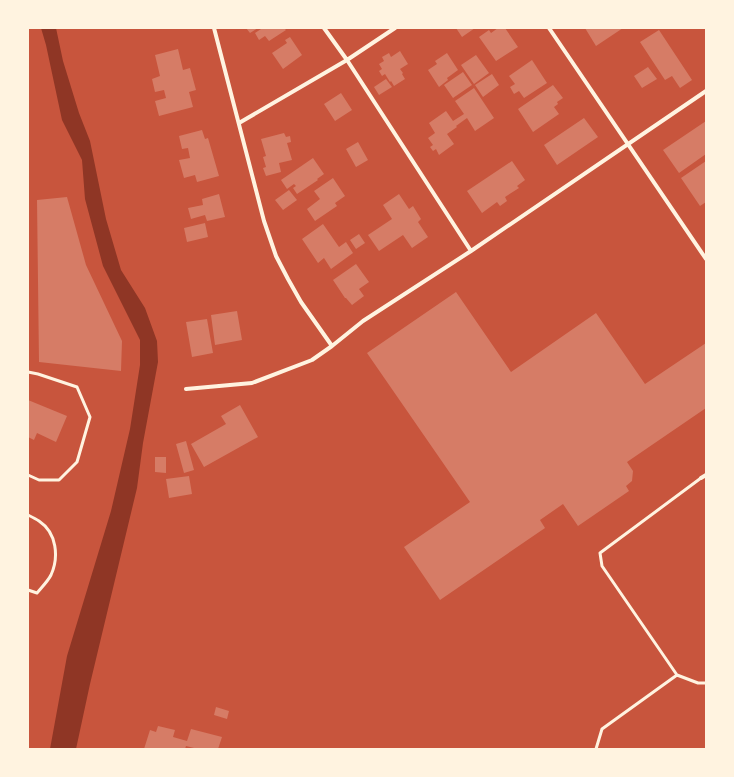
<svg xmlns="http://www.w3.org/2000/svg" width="734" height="777" viewBox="0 0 734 777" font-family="'Golos Text',sans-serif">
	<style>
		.water { fill: #8f3625 }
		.building { fill: #d67c66 }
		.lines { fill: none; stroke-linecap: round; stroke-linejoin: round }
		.service { stroke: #fff3e0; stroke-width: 3 }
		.minor { stroke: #fff3e0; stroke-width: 4 }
	</style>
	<rect width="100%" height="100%" fill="#c8553d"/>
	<path class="water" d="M41,28h15l7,33 16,52 11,28 16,78 15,51 24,38 12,33 1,21 -15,81 -6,45 -47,196 -14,65h-26l17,-93 44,-145 19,-82 10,-64v-25l-37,-74 -18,-67 -3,-39 -20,-40 -16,-75z"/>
	<path class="building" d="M246,28h12l-8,5z
		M260,28h24l2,2 -17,11 -4,-5 -6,4 -4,-7 6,-4z
		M456,28h19l-13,9z
		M498,28h7l13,19 -22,14 -17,-24 10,-7 2,3z
		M585,28h38l-27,18z
		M659,30l33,50 -12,8 -8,-12 -7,4 -25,-38z
		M290,37l12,18 -19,14 -11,-16 15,-10 -2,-3z
		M178,49l5,21 7,-2 6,22 -7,2 4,15 -34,9 -4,-15 11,-3 -2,-8 -9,2 -3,-13 8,-3 -5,-21z
		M400,51l8,13 -8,5 3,4 -1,1 3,5 -11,7 -3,-5 -1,1 -5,-8 -3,2 -3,-5 3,-2 -3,-5 5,-3 -2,-4 7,-4 2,4z
		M447,53l11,17 -11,8 1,2 -9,7 -11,-17 9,-6 -2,-3z
		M476,55l13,18 -15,11 -13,-19z
		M532,60l15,23 -23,15 -5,-7 -5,3 -4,-7 5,-3 -6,-8z
		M648,67l9,12 -15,9 -8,-12z
		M463,72l9,13 -19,13 -9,-13z
		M492,74l7,11 -16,12 -8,-12z
		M386,79l6,8 -13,8 -5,-8z
		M553,85l10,13 -6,4 1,2 -4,3 5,7 -26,18 -15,-23z
		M474,88l20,30 -19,13 -8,-13 -11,8 1,1 -10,7 7,10 -15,11 -3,-6 -3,2 -3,-4 3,-2 -5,-7 7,-5 -6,-10 17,-12 7,10 11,-7 -9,-13z
		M341,93l11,17 -17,11 -11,-17z
		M584,118l14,19 -41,28 -13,-20z
		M706,121v33l-27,19 -16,-23z
		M202,130l3,9 3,-1 11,38 -22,6 -2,-7 -11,3 -5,-18 11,-2 -2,-10 -6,1 -3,-13z
		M284,133l2,4 4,-1 1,6 -4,1 5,17 -13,3 2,9 -15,4 -3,-8 3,-1 -3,-10 3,-1 -5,-17z
		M358,142l10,18 -12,7 -10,-18z
		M313,158l11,16 -7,5 1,1 -21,14 -4,-6 3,-2 -2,-2 -7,5 -6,-9z
		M512,161l13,19 -8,6 2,2 -14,9 2,4 -7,5 -3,-4 -15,11 -15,-22z
		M706,161v41l-6,4 -19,-28z
		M333,178l12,18 -10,7 2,3 -22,15 -8,-12 13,-10 -6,-8z
		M289,190l8,10 -14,10 -8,-10z
		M219,194l6,23 -18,4 -2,-6 -14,4 -3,-11 15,-3 -1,-6z
		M399,194l10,15 4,-3 8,13 -3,3 10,15 -16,11 -9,-13 -24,16 -11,-16 24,-16 -9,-14z
		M67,197l19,68 36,76 -1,30 -82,-9 -2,-162z
		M205,223l3,14 -21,5 -3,-14z
		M323,224l16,23 7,-5 7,11 -22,16 -7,-11 -6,5 -16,-24z
		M359,234l6,9 -9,6 -6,-9z
		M356,264l13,18 -10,7 5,7 -12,9 -6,-7h-1l-12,-18z
		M456,292l55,80 85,-59 49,71 61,-41v65l-79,54 6,9 -1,10 -6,5 3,5 -51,35 -15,-22 -23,16 5,8 -105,72 -36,-53 66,-45 -103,-149z
		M237,311l5,29 -27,5 -4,-30z
		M207,319l6,34 -21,4 -6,-35z
		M28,400l39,16 -11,26 -19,-9 -3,7 -6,-3z
		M240,405l18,32 -54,30 -13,-23 35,-20 -5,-8z
		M186,441l8,29 -10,3 -8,-29z
		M155,457h11v16l-11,-1z
		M189,476l3,18 -23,4 -3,-19z
		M216,707l13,4 -2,8 -13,-4z
		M158,726l17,4 -2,7 14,4 4,-12 31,8 -4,12h-20l-12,-3 -1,3h-41l6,-19 6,2z"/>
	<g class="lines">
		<path class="service" d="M28,372l10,2 39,13 13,30 -13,45 -18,18h-20l-11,-5
			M701,478l-101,75 2,13 75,109 21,8h8
			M28,515c4,2 8,4 11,6 18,12 20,36 12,54 -3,6 -9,12 -14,18l-9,-3
			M596,749l6,-20 75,-54"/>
		<path class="minor" d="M214,28l50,193 12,35 12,23 13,23 31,44
			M324,28l23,32 124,191
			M549,28l157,231
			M239,123l108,-63 48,-32
			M186,389l66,-6 60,-23 20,-14 31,-25 108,-70 235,-160
			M701,478l5,-3"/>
	</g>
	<rect width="734" height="777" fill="none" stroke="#fff3e0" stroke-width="58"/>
</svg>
